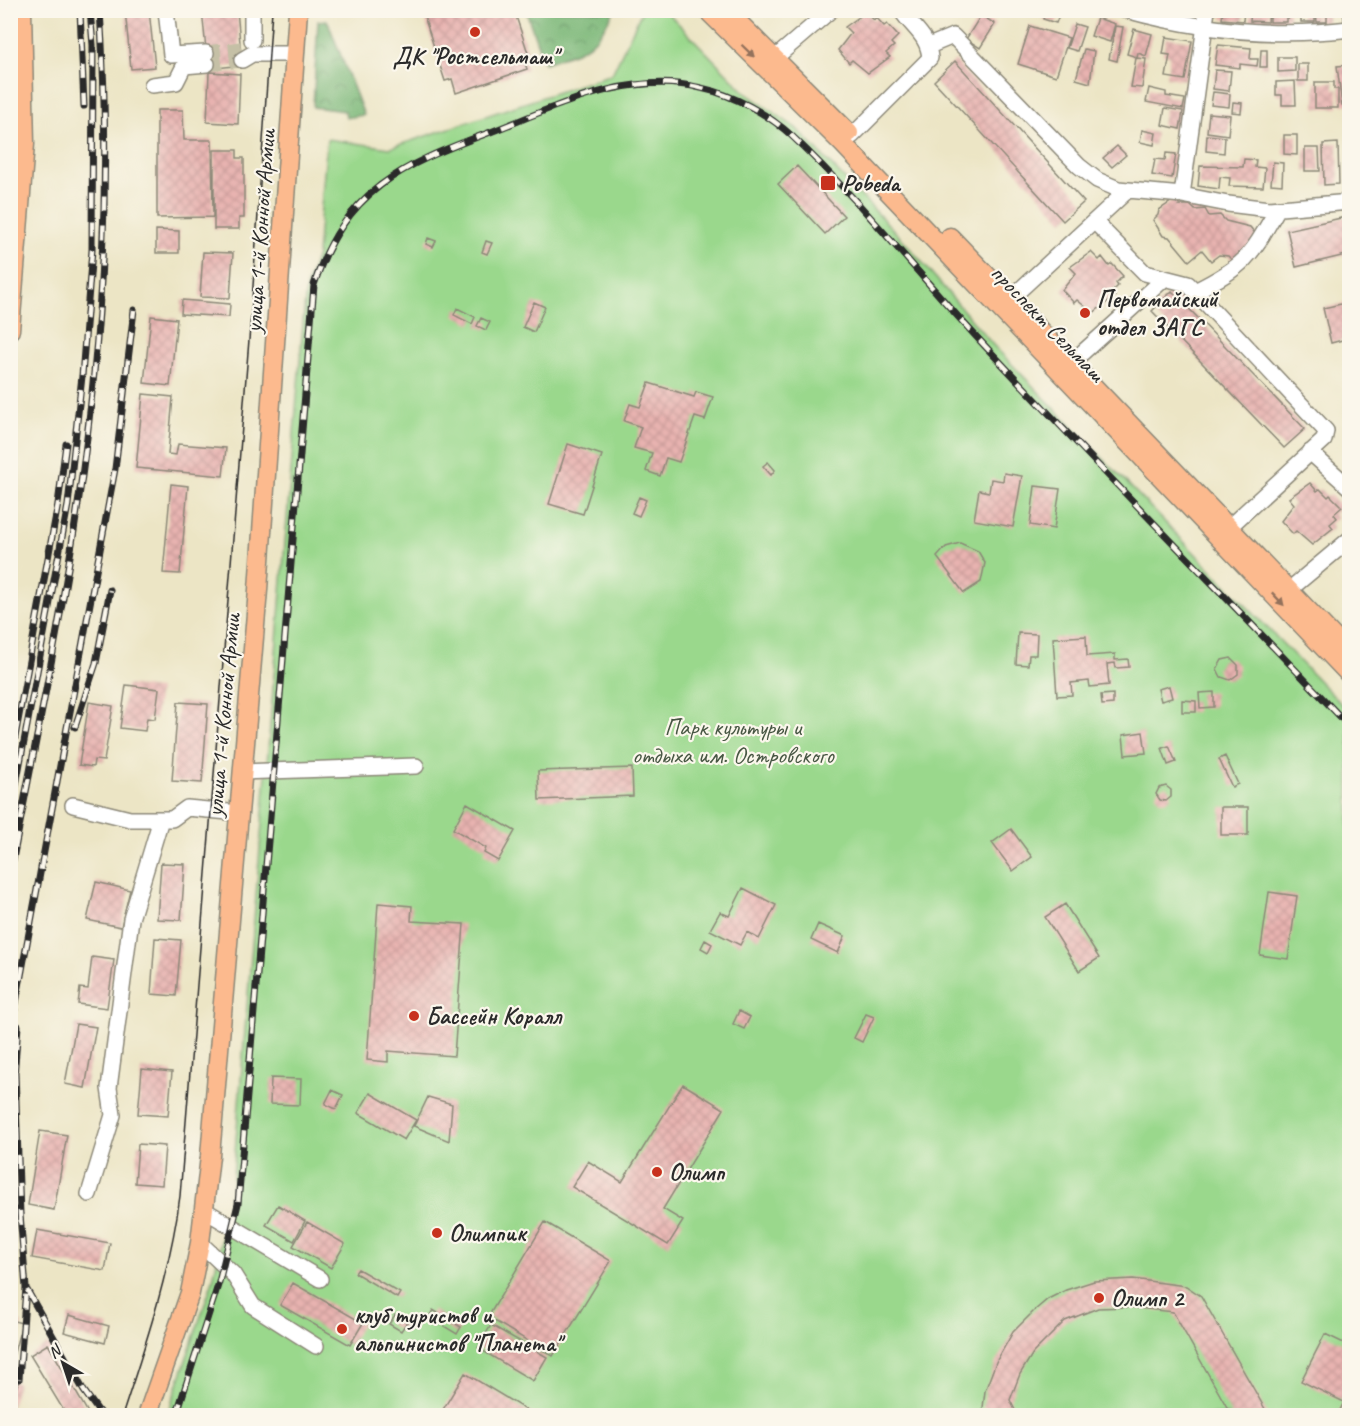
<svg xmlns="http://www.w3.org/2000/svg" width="1360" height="1426" viewBox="0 0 1360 1426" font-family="Caveat,sans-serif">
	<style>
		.forest { fill: url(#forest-crowns); stroke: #537252; stroke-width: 1.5 }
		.park { fill: #9ad88c; stroke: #62825c; stroke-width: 1.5 }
		.building { fill: url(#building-cross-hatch) }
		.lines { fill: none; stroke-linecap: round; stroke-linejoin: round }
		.minor-tunnel { stroke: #c5c0a6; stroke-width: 15; stroke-dasharray: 15 8; stroke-linecap: butt }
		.minor-casing { stroke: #8c8878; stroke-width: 18 }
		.major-casing { stroke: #8c8878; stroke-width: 21 }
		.minor { stroke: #fff; stroke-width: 15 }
		.major { stroke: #fcba8e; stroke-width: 18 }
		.tram { stroke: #2b2b2b; stroke-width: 1.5 }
		.rail-casing { stroke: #2b2b2b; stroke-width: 7 }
		.rail { stroke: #fbf7ec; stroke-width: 4.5; stroke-dasharray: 14; stroke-linecap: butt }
		.oneway { fill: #94725c }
		.poi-dot { fill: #c8321e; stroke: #fbf7ec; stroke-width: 2 }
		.labels { text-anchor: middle; stroke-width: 4.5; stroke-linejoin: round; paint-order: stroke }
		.poi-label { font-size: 24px; font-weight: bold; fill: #2b2b2b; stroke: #fbf7ec; text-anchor: start }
		.street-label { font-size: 24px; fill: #2b2b2b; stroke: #fbf7ec }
		.park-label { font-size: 24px; fill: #475643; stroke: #fbf7ec }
	</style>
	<defs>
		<pattern id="forest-crowns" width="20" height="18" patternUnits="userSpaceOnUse" patternTransform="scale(1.5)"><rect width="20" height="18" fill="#7bb878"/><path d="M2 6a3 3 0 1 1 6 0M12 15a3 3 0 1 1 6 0" fill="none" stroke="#659663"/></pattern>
		<pattern id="building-cross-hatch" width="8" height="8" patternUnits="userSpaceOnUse" patternTransform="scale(1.5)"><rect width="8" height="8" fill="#e8b3b0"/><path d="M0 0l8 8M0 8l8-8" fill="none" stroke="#c79a98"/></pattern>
	</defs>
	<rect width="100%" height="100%" fill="#fbf7ec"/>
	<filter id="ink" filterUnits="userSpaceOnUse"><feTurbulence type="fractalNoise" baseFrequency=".0167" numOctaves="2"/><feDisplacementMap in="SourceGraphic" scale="12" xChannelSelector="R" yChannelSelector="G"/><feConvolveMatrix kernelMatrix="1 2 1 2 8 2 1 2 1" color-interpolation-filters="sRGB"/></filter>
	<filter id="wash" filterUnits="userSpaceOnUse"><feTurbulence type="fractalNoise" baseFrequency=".008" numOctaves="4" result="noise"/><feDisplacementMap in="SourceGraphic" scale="24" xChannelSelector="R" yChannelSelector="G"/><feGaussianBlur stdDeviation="1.35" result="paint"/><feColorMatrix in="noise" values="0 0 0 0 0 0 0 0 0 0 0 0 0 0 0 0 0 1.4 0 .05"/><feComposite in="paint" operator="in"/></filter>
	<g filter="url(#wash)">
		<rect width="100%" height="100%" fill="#ece5c5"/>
		<path class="forest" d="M526,11v-1l88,1c-22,40 -28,38 -70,52z
			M327,20l37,95 -18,3 -1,-7 -32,-4 5,-86z"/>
		<path class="park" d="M642,11h24l81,83 49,34 107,112 90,105 356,367v703l-1182,1 46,-136 19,-91 74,-902 11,-32 10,-116 63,9 222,-74z"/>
		<g id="blocks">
			<path class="building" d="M125,10h24l6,57 -24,2z
				M202,10h35l5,55 -34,4z
				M422,10h92l14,43 -6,2 5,14 -71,24 -4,-14 -7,2z
				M1045,10l15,2 -4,11 -13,-4z
				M1175,10h20l-1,5z
				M1223,10h21l-1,11 -21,-2z
				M1251,10h18l-1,12 -18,-1z
				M1270,10h19v8h-3v4h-16z
				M1301,10h14v12h-14z
				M1316,10h11v12h-10z
				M1343,10h7v10h-6z
				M866,12l8,8 2,-3 8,9 3,-2 11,12 -7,7 3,3 -8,7 4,4 -22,16 -16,-13 -3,3 -11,-13 13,-17 -6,-6z
				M981,15l14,9 -15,24 -14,-9z
				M1097,18l18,6 -5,18 -19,-6z
				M1075,24l10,3 -8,24 -10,-3z
				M1030,26l39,12 -13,38 -38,-12z
				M1115,26l8,1 -6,34 -8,-2z
				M1134,29l18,5 -6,22 -8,-3 -1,4 -10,-3z
				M1166,37l26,4 -7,39 -19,-3 4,-22 -7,-1z
				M1218,45l33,3 -1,11h8l-1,7 -17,-2v4l-25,-3z
				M1084,49l10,2 -4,32 -14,-4z
				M1261,50h6v17h-7z
				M1278,57h17v14l-17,1z
				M1136,58l10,1 -4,29 -11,-1z
				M955,61l129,141 -21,19 -129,-140z
				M1298,64h10v17h-10z
				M1348,65l2,39 -8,1 -5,-39z
				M1215,70l16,1 -2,20 -16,-2z
				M209,72l31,2 -2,50 -31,-2z
				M1295,81l1,24h-14v-10h-6v-13z
				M1315,82h19v7h4v19h-23z
				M1149,88l17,4v4l19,3 -2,10 -37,-7z
				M1213,92l17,2 -1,13 -18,-2z
				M1233,102l9,1 -1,10 -9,-1z
				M1165,108l18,3 -3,18 -18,-4z
				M157,110h26l1,30h28l1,77 -56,1z
				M1209,113l21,2 -2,20 -21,-3z
				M1142,130l14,3 -2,12 -14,-3z
				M1207,135l18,2 -1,16 -18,-2z
				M1284,135h13v20l-13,-1z
				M1338,143l1,41 -15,1 -1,-41z
				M1117,146l9,9 -14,12 -9,-9z
				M1305,148h14l1,23h-15z
				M214,150h23v8h7v60h-5v11h-25z
				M1166,153l10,1 -4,24 -20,-3 3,-16 10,1z
				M1244,159l12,1 -1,7 10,1 -2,19 -34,-1 1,-8 -10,-1 -1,12 -21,-3 2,-20 43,1z
				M1273,162l10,1 -1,22 -11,-1z
				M797,166l47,50 -19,18 -47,-50z
				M1174,200l5,5h11l5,5 10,-1 4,7 11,-1 6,6 24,6 9,11 -26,23 -5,-5 -9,-1 -8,6 -9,-11 -13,11 -20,-24 -6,-1 -10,-16 5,-5 1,-5z
				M1350,216v38l-54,13 -9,-37z
				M156,230l23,1v22h-23z
				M428,238l8,3 -3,6 -7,-3z
				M486,241l6,2 -5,11 -5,-2z
				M203,252l30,1 -3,45 -30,-1z
				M1091,252l8,8 3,-3 7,9 3,-2 11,12 -7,7 2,3 -7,7 4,3 -22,17 -16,-13 -3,3 -12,-13 14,-17 -6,-6z
				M1172,291l133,138 -21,19 -132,-137z
				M182,300l48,4 -1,13 -48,-3z
				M534,302l11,5 -11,25 -11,-5z
				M1350,302v36l-19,5 -8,-35z
				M457,308l18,9 -3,7 -18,-9z
				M151,316l26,3 -7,67 -26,-3z
				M481,318l9,4 -4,8 -9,-4z
				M649,383l45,14 2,-5 17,5 -8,23 -10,-3 -16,45 -13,-4 -6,18 -14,-5 6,-18 -18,-5 7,-21 -17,-6 6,-17 10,3z
				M143,394l30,3 -5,57 8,1 2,-11 48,4 -3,28 -87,-8z
				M568,444l34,11 -19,59 -34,-10z
				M768,462l7,8 -4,5 -8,-9z
				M1004,473l18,3 -9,51 -39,-7 5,-30 10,2 2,-13 12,2z
				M1310,483l7,8 3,-2 8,8 2,-2 12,12 -8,7 3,4 -7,6 3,4 -21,17 -16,-14 -3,3 -12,-13 13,-17 -5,-6z
				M171,484l17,2 -8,88 -17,-1z
				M1035,486l25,3 -6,40 -24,-4z
				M639,497l7,3 -7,16 -7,-3z
				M960,543l18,8 7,12 -4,19 -17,11 -27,-36 9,-10z
				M1018,633l19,1 -1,21h-7l-1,10 -12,-1z
				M1086,636l1,20 28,-2v6l13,-1 1,8 -13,1 -1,-5 -8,1 2,21 -19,2 -1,-6 -18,2 1,12 -15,1 -4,-58z
				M1231,658l7,7v9l-8,6 -9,-3 -4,-8 5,-9z
				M126,685l33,4 -4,30 -8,-1 -2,13 -25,-3z
				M1169,686l3,12 -11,3 -3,-12z
				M1214,692v15l-14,1 -1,-15z
				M1113,694v10l-11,1 -1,-10z
				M1182,700l14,1v11h-14z
				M89,702l24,4 -9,55 -10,-1 -1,7 -14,-2z
				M178,702l30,2 -6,79 -30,-2z
				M1143,732l3,21 -21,2 -2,-20z
				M1169,746l7,16 -8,3 -6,-17z
				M1225,756l13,28 -6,3 -13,-28z
				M632,768l1,28 -94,4 -1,-29z
				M1166,786l5,4v7l-5,4 -6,-1 -4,-6 3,-6z
				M467,803l48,28 -17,30 -14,-8 2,-5 -33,-19z
				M1221,807h27v28h-27z
				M1011,829l21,28 -19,14 -21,-28z
				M161,863l24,1 -4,56 -24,-1z
				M96,882l34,8 -9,37 -34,-7z
				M743,888l33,17 -17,34 -12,-7 -7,13 -30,-15 10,-18 9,4z
				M1269,892l28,4 -9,63 -28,-4z
				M378,903l34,3 -1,15 53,3 -10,132 -66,-5v11l-21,-2z
				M1065,904l34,54 -20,13 -34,-54z
				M818,924l27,12 -7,17 -27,-13z
				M155,938l26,2 -5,56 -25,-2z
				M705,940l7,4 -4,8 -7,-4z
				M92,957l22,3 -7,48 -29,-4 2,-16 8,1z
				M739,1011l11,6 -6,12 -11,-5z
				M866,1014l8,3 -12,25 -8,-4z
				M76,1024l20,3 -11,61 -20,-4z
				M142,1069l30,3 -4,44 -30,-2z
				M271,1078l30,1 -1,26 -30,-1z
				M683,1084l41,25 -61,100 20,12 -15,24 -96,-58 16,-26 34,21z
				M332,1090l11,5 -7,14 -11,-5z
				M370,1093l46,27 -12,20 -46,-27z
				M428,1097l24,7 -3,37 -35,-15z
				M40,1131l27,4 -13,75 -26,-5z
				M138,1144l27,2 -3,39 -27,-2z
				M278,1205l27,16 -11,20 -28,-16z
				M307,1222l38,22 -14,24 -38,-22z
				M545,1222l66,39 -58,95 -65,-39z
				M37,1230l73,13 -5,28 -73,-13z
				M358,1269l42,24 -3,5 -42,-25z
				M1133,1279l53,7 15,10 68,120h-37l-59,-104 -44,-5 -31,1 -33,13 -32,32 -13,21 -10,26 8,16h-36l3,-25 11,-29 17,-30 22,-22 13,-11 18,-9 28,-9z
				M293,1283l70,40 -13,22 -70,-40z
				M433,1310l28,17 -4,7 -28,-17z
				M69,1315l40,11 -4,17 -41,-11z
				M395,1315l12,7 -6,9 -12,-7z
				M10,1320l12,3 -11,41h-1z
				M491,1325l56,32 -14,24 -55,-33z
				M1325,1334l25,12v70h-13l7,-14 -43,-21z
				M48,1344l42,72h-23l-37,-61z
				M465,1373l71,43h-97z
				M10,1381l8,2 -7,24h-1z"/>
		</g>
	</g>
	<g filter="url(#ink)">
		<use href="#blocks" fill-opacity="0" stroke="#8c8878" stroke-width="1.5"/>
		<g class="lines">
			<path class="minor-tunnel" d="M206,53l35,-4
				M207,64l35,-4"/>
			<defs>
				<path id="minor" d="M166,10l5,45 35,-2
					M1126,10c72,20 148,28 224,19
					M252,40v-30
					M929,46l24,-10 126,130 18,14 21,9 64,6 46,9 41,5 81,-7
					M775,58l56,-48
					M242,60l10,-6h43
					M152,85l24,-3 8,-16 23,-2
					M852,136l78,-78c-2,-23 -17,-29 -29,-48
					M1182,195l25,-185
					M1095,222l50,51 43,11 138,147 -2,9 -96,88
					M1195,291c52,-26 55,-34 83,-83
					M1010,299l118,-109
					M1071,363l93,-84
					M1310,452l40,36
					M1289,590l61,-51
					M243,772l173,-6
					M73,805l57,14h42l15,-11 52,5
					M89,1194l24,-79 -4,-27 22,-169 30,-100
					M204,1210l116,69
					M200,1243l33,31 20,32 63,40"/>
				<path id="major" d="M707,10l135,133 508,532
					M726,10l123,123
					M950,237l400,417
					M10,330l15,-186 -3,-134
					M147,1416l43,-123 10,-50 10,-87 48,-566 40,-580"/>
			</defs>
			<use href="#minor" class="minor-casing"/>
			<use href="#major" class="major-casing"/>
			<use href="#minor" class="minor"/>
			<use href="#major" class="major"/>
			<path class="tram" d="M122,1416c24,-73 48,-144 58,-220l71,-881 21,-305"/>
			<defs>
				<path id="rail" d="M80,10l4,96
					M75,727l21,-64 14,-73
					M10,764l48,-260 8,-60
					M10,817l58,-312 14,-129 10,-126 1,-205 -3,-35
					M10,875c23,-123 50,-246 68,-371 24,-162 33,-329 22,-494
					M10,1035l105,-566 19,-159
					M15,1071l5,143 6,74 -7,91
					M14,1077l4,-51
					M27,1290l57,101 18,25
					M176,1416l43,-134 19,-78 76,-919c31,-95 88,-120 174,-152 68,-26 140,-63 213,-45 33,7 67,26 91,48 69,65 128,141 193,210 120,128 243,253 365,381"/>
			</defs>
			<use href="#rail" class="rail-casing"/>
			<use href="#rail" class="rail"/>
		</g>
		<defs><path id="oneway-solid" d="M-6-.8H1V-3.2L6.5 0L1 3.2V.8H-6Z" transform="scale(1.5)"/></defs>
		<g class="oneway">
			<use href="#oneway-solid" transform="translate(748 51) rotate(44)"/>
			<use href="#oneway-solid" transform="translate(1278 599) rotate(47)"/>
		</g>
	</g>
	<g class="poi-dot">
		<circle cx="475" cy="32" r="6"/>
		<rect x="820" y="175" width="16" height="16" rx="3"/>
		<circle cx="1085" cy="313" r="6"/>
		<circle cx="414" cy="1016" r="6"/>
		<circle cx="657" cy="1172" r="6"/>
		<circle cx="437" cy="1233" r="6"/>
		<circle cx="1099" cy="1298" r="6"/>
		<circle cx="342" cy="1329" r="6"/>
	</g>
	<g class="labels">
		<g class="poi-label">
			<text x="475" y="64" text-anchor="middle">ДК "Ростсельмаш"</text>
			<text x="842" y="191">Pobeda</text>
			<text x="1097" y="307">Первомайский<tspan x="1097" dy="28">отдел ЗАГС</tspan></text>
			<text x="426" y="1024">Бассейн Коралл</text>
			<text x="669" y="1180">Олимп</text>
			<text x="449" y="1241">Олимпик</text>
			<text x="1111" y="1306">Олимп 2</text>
			<text x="354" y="1323">клуб туристов и<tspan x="354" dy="28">альпинистов "Планета"</tspan></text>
		</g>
		<g class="street-label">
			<text transform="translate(260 231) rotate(-86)" y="8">улица 1-й Конной Армии</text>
			<text transform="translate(1048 323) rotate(46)" y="8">проспект Сельмаш</text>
			<text transform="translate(223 715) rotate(-85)" y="8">улица 1-й Конной Армии</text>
		</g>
		<g class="park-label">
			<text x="733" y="735">Парк культуры и<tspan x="733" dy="28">отдыха им. Островского</tspan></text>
		</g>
	</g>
	<rect width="1360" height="1426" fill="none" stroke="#fbf7ec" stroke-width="36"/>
	<g transform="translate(63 1363) rotate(321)" stroke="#fbf7ec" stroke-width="4.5" paint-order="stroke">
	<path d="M0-4.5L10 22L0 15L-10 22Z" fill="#2b2b2b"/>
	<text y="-9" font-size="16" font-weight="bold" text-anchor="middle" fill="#2b2b2b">N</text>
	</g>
</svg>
